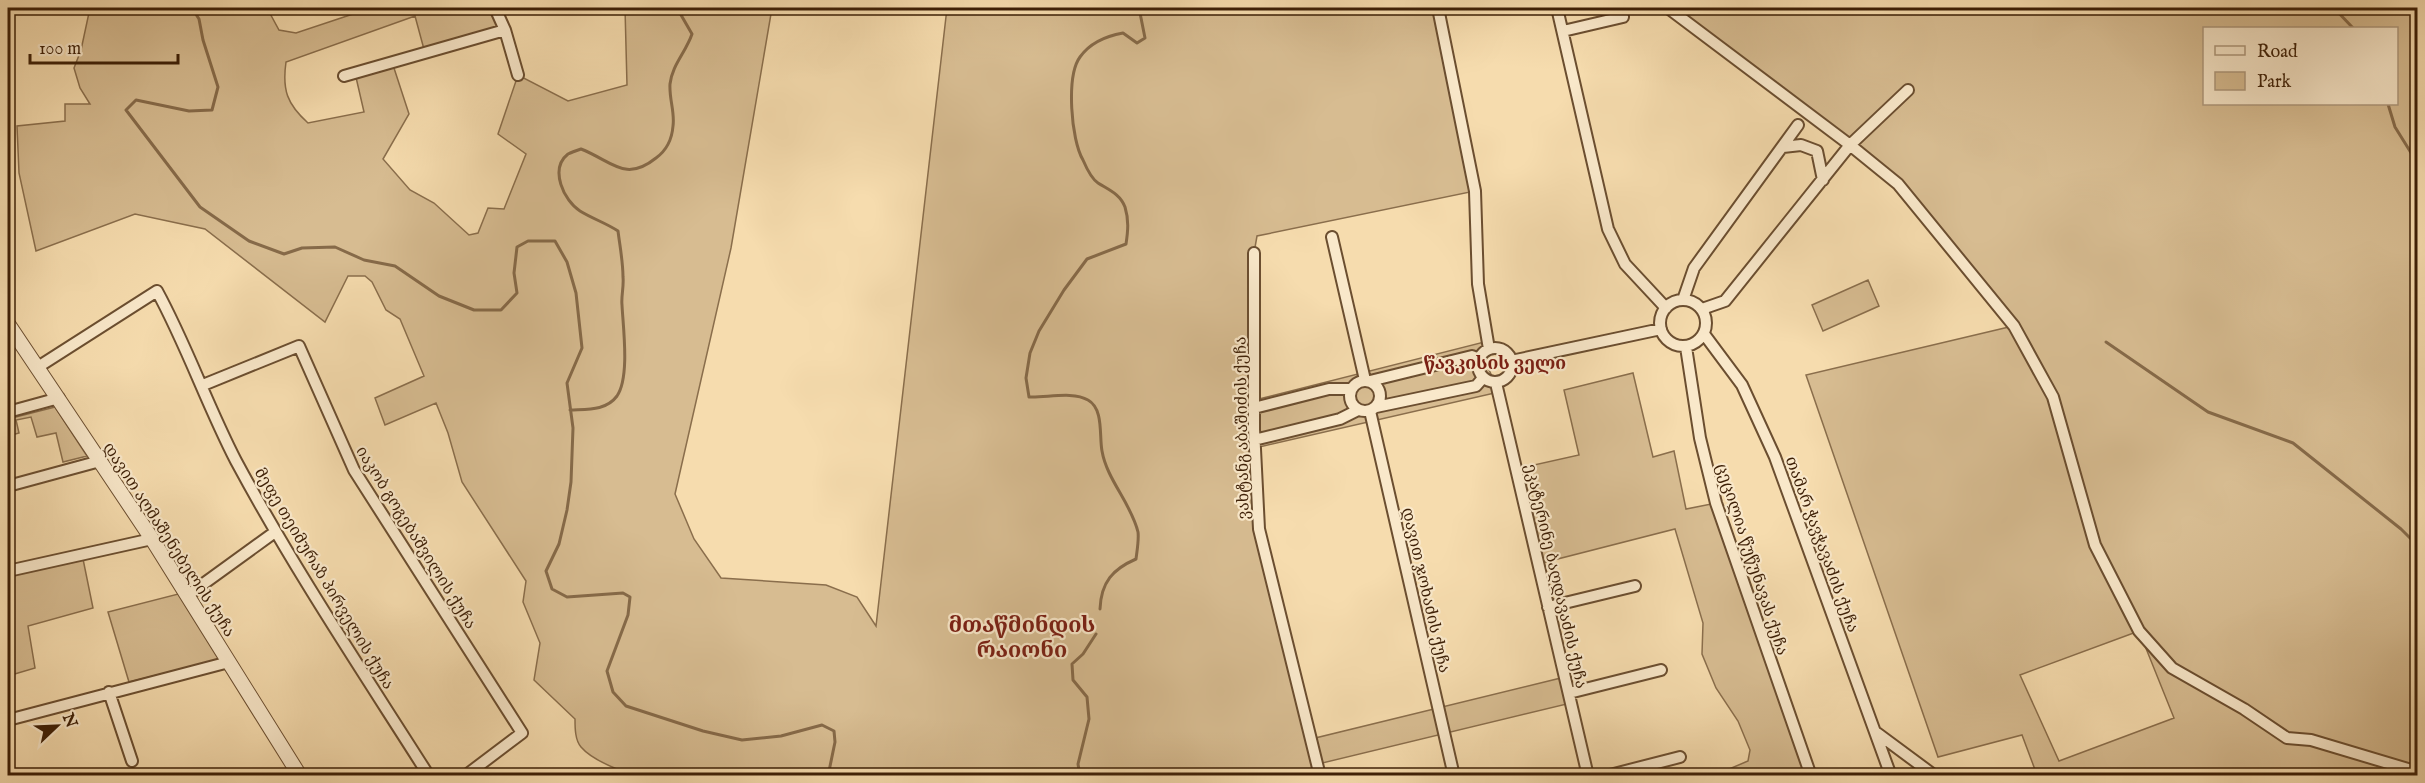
<svg xmlns="http://www.w3.org/2000/svg" width="2425" height="783" viewBox="0 0 2425 783" font-family="'IM FELL English','Noto Serif Georgian',serif">
	<style>
		.green { fill: #d7bc91; stroke: #8a6e4c; stroke-width: 1.5; fill-rule: evenodd }
		.lines { fill: none; stroke-linecap: round; stroke-linejoin: round }
		.stream { stroke: #866a49; stroke-width: 3 }
		.minor-casing { stroke: #6b4e30; stroke-width: 14 }
		.tertiary-casing { stroke: #6b4e30; stroke-width: 16 }
		.minor { stroke: #f9e8ca; stroke-width: 10 }
		.tertiary { stroke: #f9e8ca; stroke-width: 14 }
		.labels { text-anchor: middle; stroke-width: 4.5; stroke-linejoin: round; paint-order: stroke }
		.street-label { font-size: 16px; fill: #3d1f06; stroke: #f9e8ca }
		.neighbourhood-label { font-size: 18px; font-weight: bold; fill: #7a1f14; stroke: #f9e8ca }
		.district-label { font-size: 22px; font-weight: bold; fill: #7a1f14; stroke: #f9e8ca }
	</style>
	<rect width="100%" height="100%" fill="#f6dcae"/>
	<filter id="stains"><feTurbulence type="fractalNoise" baseFrequency=".00333" numOctaves="4"/><feColorMatrix values="0 0 0 0 .2 0 0 0 0 .09 0 0 0 0 .02 0 0 0 .5 -.17"/></filter>
	<radialGradient id="worn" r=".72"><stop offset=".6" stop-color="#630" stop-opacity="0"/><stop offset="1" stop-color="#630" stop-opacity=".3"/></radialGradient>
	<path class="green" d="M90,8h177l12,22 17,3 69,-23 -1,-2h131l10,22 -80,23 -10,-37 -129,46c-4,28 1,42 22,61l56,-11 -9,-39 37,-11 17,52 -26,45 27,31 24,13 35,32 9,-2 10,-25 16,1 22,-55 -28,-20 20,-59 50,26 59,-16 -2,-77h147l-41,240 -56,246 19,45 27,39 105,7 31,12 19,29 71,-618h491l37,183 -218,45 -3,17 1,147 233,-59 -6,13 17,38 -244,56 4,81 52,210 254,-62 6,26 -253,61 2,11 -684,1c-15,-5 -44,-16 -55,-29 -6,-7 -6,-19 -6,-28l-41,-39 6,-37 -17,-41 3,-21 -64,-99 -14,-49 -12,-30 -51,22 -10,-27 49,-22 -24,-57 -14,-9 -14,-28 -7,-6h-17l-23,46 -120,-93 -70,-15 -99,37 -17,-78 -2,-47 48,-5v-17h25l-10,-16 -6,-20 7,-18z
		M1668,8h749v767h-380l-15,-40 -84,22 -132,-382 207,-49 -115,-142zM2204,28h192v76h-192zM2139,631l35,87 -115,43 -39,-86z
		M1868,280l11,26 -56,25 -11,-26z
		M1633,373l20,84 21,-6 12,58 30,-6 95,272h-96l33,-14 2,-11 -12,-29 -22,-33 -14,-34 1,-31 -28,-94 -137,35 -22,-95 63,-14 -15,-65z
		M55,407l32,49 -24,6 -7,-29 -19,4 -6,-20 -15,3 3,13 -11,3v-17z
		M83,559l10,49 -65,18 7,42 -27,8v-103z
		M182,593l40,66 -93,23 -21,-70z"/>
	<g class="lines">
		<path class="stream" d="M192,8l7,11 4,21 15,47 -6,23 -23,1 -53,-11 -10,10 74,97 49,34 35,13 18,-6 33,-1 29,13 31,6 44,30 35,14h27l16,-17 -3,-20 3,-26 11,-6h27l12,21 9,31 6,55 -15,35 6,45 -2,54 -4,28 -8,34 -13,27 6,18 15,8 56,-4 7,4 -2,18 -21,56 6,21 13,14 77,25 39,9 39,-4 41,-11 12,6 1,11 -7,34
			M2334,8l19,20
			M2388,104l7,23 23,37
			M2106,342l102,70 85,31 108,86 17,17
			M570,410c17,-1 36,1 47,-14 13,-19 6,-69 5,-91 -1,-9 2,-18 1,-28 0,-15 -3,-30 -5,-46 -12,-8 -25,-12 -38,-20 -16,-10 -31,-42 -12,-57 4,-2 10,-4 13,-5 31,12 44,34 75,9 11,-8 16,-19 17,-32 2,-14 -4,-27 -3,-42 2,-19 16,-32 22,-50l-15,-26
			M1100,609c1,-27 13,-40 36,-50 1,-8 3,-19 2,-27 -7,-29 -31,-52 -36,-81 -3,-15 2,-42 -14,-51 -15,-9 -42,-2 -59,-3l-3,-19 4,-25 9,-22 25,-41 23,-31 39,-15c2,-13 3,-24 -1,-37 -5,-13 -16,-17 -27,-24 -6,-4 -12,-16 -15,-23 -12,-20 -17,-84 -3,-103 10,-14 26,-21 43,-24l14,10 8,-5 -6,-30
			M1080,776l-2,-12 11,-45 -2,-22 -14,-17 -1,-16 11,-10 13,-20"/>
		<defs>
			<path id="minor" d="M495,8l10,22 13,45
				M1438,8l37,183 3,93 11,65
				M1557,8l51,221 17,35 41,44
				M1668,8l182,137 48,39 116,142 39,71 42,148 44,86 33,37 72,41 43,29 24,2 107,32
				M1563,31l60,-14
				M344,76l161,-46
				M1783,147l18,-2 16,6 6,29
				M1332,237l33,143
				M1254,253v176l5,100 61,247
				M1660 323a23 23 0 1 1 46 0a23 23 0 1 1-46 0Z
				M1683,300l11,-32 104,-143
				M1702,309l23,-8 125,-156 58,-55
				M1704,334l38,51 33,72 116,319
				M1686,347l14,91 16,65 95,273
				M1478 365a17 17 0 1 1 34 0a17 17 0 1 1-34 0Z
				M1511,361l150,-32
				M38,367l119,-76c30,55 50,114 79,170 58,108 127,211 193,315
				M1350 396a15 15 0 1 1 30 0a15 15 0 1 1-30 0Z
				M1370,381l102,-25 7,3
				M1496,383l92,393
				M203,385l96,-39 55,124 168,263 -57,43
				M1376,407l100,-21 7,-8
				M1254,408l75,-19h22
				M1370,411l84,365
				M8,412l51,-14
				M1254,440l86,-21 18,-9
				M8,486l92,-25
				M8,571l144,-32
				M188,595l87,-63
				M1548,607l87,-21
				M109,692l23,69
				M1569,693l92,-23
				M8,720l221,-58
				M1877,733l58,43
				M8,748v-28
				M1606,776l74,-19"/>
			<path id="tertiary" d="M8,324l144,215 148,237"/>
		</defs>
		<use href="#minor" class="minor-casing"/>
		<use href="#tertiary" class="tertiary-casing"/>
		<use href="#minor" class="minor"/>
		<use href="#tertiary" class="tertiary"/>
	</g>
	<g class="labels">
		<g class="street-label">
			<text transform="translate(1241 428) rotate(-91)" y="6">ვახტანგ აბაშიძის ქუჩა</text>
			<text transform="translate(417 537) rotate(58)" y="6">იაკობ გოგებაშვილის ქუჩა</text>
			<text transform="translate(170 539) rotate(57)" y="6">დავით აღმაშენებელის ქუჩა</text>
			<text transform="translate(1823 544) rotate(70)" y="6">თამარ ჭავჭავაძის ქუჩა</text>
			<text transform="translate(1753 559) rotate(72)" y="6">ცეცილია წუწუნავას ქუჩა</text>
			<text transform="translate(1557 576) rotate(77)" y="6">ეკატერინე ბაღდავაძის ქუჩა</text>
			<text transform="translate(325 578) rotate(59)" y="6">მეფე თეიმურაზ პირველის ქუჩა</text>
			<text transform="translate(1427 590) rotate(77)" y="6">დავით ჯოხაძის ქუჩა</text>
		</g>
		<g class="neighbourhood-label">
			<text x="1495" y="369">წავკისის ველი</text>
		</g>
		<g class="district-label">
			<text x="1022" y="632">მთაწმინდის<tspan x="1022" dy="25">რაიონი</tspan></text>
		</g>
	</g>
	<rect width="2425" height="783" fill="none" stroke="#f6dcae" stroke-width="30"/>
	<rect x="9" y="9" width="2407" height="765" fill="none" stroke="#3d1f06" stroke-width="3"/>
	<rect x="15" y="15" width="2395" height="753" fill="none" stroke="#3d1f06" stroke-width="1.5"/>
	<rect x="2203" y="27" width="195" height="78" fill="#f9e8ca" stroke="#ae987c" stroke-width="1.5"/>
	<rect x="2215" y="46" width="30" height="9" fill="#f9e8ca" stroke="#ae987c" stroke-width="1.5"/>
	<text x="2257" y="57" font-size="18" fill="#3d1f06">Road</text>
	<rect x="2215" y="72" width="30" height="18" fill="#d7bc91" stroke="#ae987c" stroke-width="1.5"/>
	<text x="2257" y="87" font-size="18" fill="#3d1f06">Park</text>
	<g transform="translate(57 726) rotate(67)" stroke="#f9e8ca" stroke-width="4.5" paint-order="stroke">
	<path d="M0-4.5L10 22L0 15L-10 22Z" fill="#3d1f06"/>
	<text y="-9" font-size="16" font-weight="bold" text-anchor="middle" fill="#3d1f06">N</text>
	</g>
	<path d="M30 54v9h148v-9" fill="none" stroke="#3d1f06" stroke-width="3"/>
	<text x="39" y="54" font-size="18" fill="#3d1f06" stroke="#f9e8ca" stroke-width="4.5" paint-order="stroke">100 m</text>
	<rect width="100%" height="100%" filter="url(#stains)"/>
	<rect width="100%" height="100%" fill="url(#worn)"/>
</svg>
